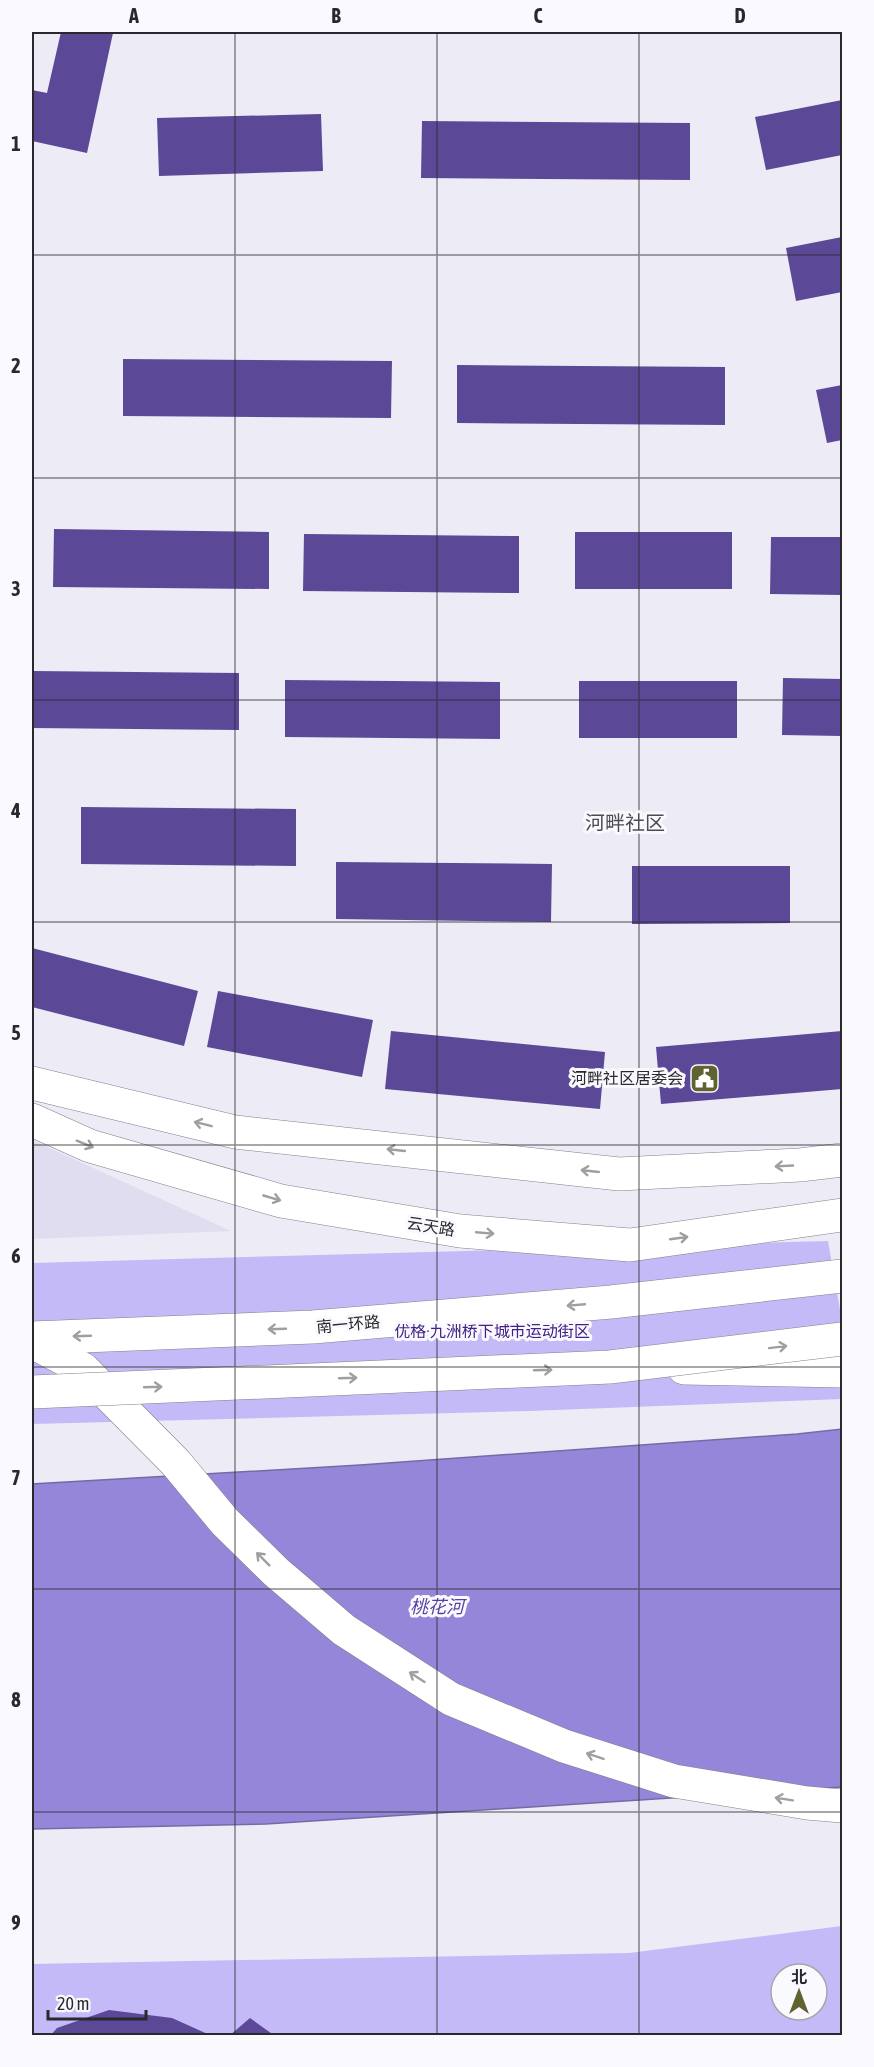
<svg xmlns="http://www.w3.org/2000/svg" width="874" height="2067" viewBox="0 0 874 2067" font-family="'Asap Condensed','Noto Sans SC',sans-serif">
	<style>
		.built { fill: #dfddef }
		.green { fill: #c4baf8; fill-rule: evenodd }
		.water { fill: #9686da; stroke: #756aa6; stroke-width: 1.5 }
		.building { fill: #5b4897 }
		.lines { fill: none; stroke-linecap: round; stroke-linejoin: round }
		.major-casing { stroke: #81808a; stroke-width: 34 }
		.highway-casing { stroke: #81808a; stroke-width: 34 }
		.major { stroke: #fff; stroke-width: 33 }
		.highway { stroke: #fff; stroke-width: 33 }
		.highway-bridge-casing { stroke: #81808a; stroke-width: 34; stroke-linecap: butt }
		.highway-bridge { stroke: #fff; stroke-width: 33 }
		.oneway { stroke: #9f9fa0 }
		.grid { fill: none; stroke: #29292d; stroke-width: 1.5; stroke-opacity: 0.55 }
		.labels { text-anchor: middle; stroke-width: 6; stroke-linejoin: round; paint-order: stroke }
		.poi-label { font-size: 16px; fill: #29292d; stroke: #faf9fe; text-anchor: end }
		.street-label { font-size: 16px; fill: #29292d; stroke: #faf9fe }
		.park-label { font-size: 16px; fill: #422285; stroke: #faf9fe }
		.water-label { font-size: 18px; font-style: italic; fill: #5a3fa3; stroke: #faf9fe }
		.quarter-label { font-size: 20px; fill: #4d4c55; stroke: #faf9fe }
		.neatline { fill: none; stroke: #29292d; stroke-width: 2 }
		.grid-label { font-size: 20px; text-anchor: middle; font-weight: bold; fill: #29292d }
	</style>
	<rect width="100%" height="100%" fill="#edebf6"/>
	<path class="built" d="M32,1140l199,91 -199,8z"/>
	<path class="green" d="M828,1241l14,80v78l-313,12 -497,13v-161z
		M842,1926v109h-810v-71l597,-11zM781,1974h36v36h-36z"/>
	<path class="water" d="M842,1429v358l-576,37 -234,5v-345l328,-19 437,-31z"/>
	<path class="building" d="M61,32l52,1 -26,120 -55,-12v-51l15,3z
		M842,100v55l-76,15 -11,-53z
		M321,114l2,57 -164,5 -2,-58z
		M422,121l268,2v57l-269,-2z
		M842,237v55l-46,9 -10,-53z
		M123,359l269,2 -1,57 -268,-2z
		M457,365l268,2v58l-268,-2z
		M842,385v55l-15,3 -11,-53z
		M54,529l215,3v57l-216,-2z
		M575,532h157v57h-157z
		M304,534l215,2v57l-216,-2z
		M771,537h71v58l-72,-1z
		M32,671l207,2v57l-207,-2z
		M783,678l59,1v57l-60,-1z
		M285,680l215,2v57l-215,-2z
		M579,681h158v57h-158z
		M81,807l215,2v57l-215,-2z
		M336,862l216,2 -1,58 -215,-3z
		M632,866h158v57l-158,1z
		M32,948l166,43 -14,55 -152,-39z
		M218,991l155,29 -11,57 -155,-30z
		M391,1031l214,21 -5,57 -215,-20z
		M842,1031v58l-181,15 -5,-57z
		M109,2010l63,8 40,18h-162l7,-8z
		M250,2018l25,18h-46z"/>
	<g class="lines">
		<defs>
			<path id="major" d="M32,1083l203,49 384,42 181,-9 42,-5
				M32,1120l58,26 191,55 179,30 170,14 212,-30"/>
			<path id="highway" d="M32,1338l281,-11 298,-25 231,-26
				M32,1342l51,27 93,94 49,59 51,50 68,58 107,69 113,47 110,35 133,22 35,3
				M684,1368l158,3"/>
		</defs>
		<use href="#major" class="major-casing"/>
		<use href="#highway" class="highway-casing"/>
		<use href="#major" class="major"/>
		<use href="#highway" class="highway"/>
		<defs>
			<path id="highway-bridge" d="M32,1392l578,-25 232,-28"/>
		</defs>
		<use href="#highway-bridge" class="highway-bridge-casing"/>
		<use href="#highway-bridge" class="highway-bridge"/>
	</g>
	<defs><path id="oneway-shaft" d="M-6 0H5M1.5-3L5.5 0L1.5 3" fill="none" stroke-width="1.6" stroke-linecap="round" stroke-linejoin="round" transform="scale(1.5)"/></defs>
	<g class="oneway">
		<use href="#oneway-shaft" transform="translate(203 1124) rotate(-166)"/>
		<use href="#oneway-shaft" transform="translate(85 1144) rotate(22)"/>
		<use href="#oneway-shaft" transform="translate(396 1150) rotate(-174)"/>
		<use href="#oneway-shaft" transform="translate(784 1166) rotate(177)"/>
		<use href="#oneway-shaft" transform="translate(590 1171) rotate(-174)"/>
		<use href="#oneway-shaft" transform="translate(272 1198) rotate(16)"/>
		<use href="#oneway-shaft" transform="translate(485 1233) rotate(5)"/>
		<use href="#oneway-shaft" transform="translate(679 1238) rotate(-8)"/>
		<use href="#oneway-shaft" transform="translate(576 1305) rotate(175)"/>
		<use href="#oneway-shaft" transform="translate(277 1329) rotate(178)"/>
		<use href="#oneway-shaft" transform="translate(82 1336) rotate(178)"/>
		<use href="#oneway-shaft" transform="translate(778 1347) rotate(-7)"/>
		<use href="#oneway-shaft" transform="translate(543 1370) rotate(-2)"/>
		<use href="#oneway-shaft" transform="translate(348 1378) rotate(-2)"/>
		<use href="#oneway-shaft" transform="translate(153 1387) rotate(-2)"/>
		<use href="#oneway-shaft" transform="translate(263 1559) rotate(-135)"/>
		<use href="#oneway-shaft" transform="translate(417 1677) rotate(-147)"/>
		<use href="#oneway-shaft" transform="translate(595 1756) rotate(-162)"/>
		<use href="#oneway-shaft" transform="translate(784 1799) rotate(-171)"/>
	</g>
	<path class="grid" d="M235,32v2004M437,32v2004M639,32v2004M32,255h810M32,478h810M32,700h810M32,922h810M32,1145h810M32,1367h810M32,1589h810M32,1812h810"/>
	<defs>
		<symbol id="civic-square" viewBox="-11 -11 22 22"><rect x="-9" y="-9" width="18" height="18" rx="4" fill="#606230" stroke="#faf9fe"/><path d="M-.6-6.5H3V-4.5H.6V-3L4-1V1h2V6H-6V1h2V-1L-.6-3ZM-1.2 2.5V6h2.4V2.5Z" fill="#fff"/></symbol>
	</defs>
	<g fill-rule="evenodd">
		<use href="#civic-square" x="688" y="1062" width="33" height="33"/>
	</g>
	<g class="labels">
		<g class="poi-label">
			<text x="683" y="1084">河畔社区居委会</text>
		</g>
		<g class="street-label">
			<text transform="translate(431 1226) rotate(9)" y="6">云天路</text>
			<text transform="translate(348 1324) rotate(-5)" y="6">南一环路</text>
		</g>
		<g class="park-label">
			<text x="492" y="1337">优格·九洲桥下城市运动街区</text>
		</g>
		<g class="water-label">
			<text x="437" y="1613">桃花河</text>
		</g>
		<g class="quarter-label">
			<text x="625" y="830">河畔社区</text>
		</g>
	</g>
	<rect width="874" height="2067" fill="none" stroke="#faf9fe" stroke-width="66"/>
	<g transform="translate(799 1992)"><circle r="28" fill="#faf9fe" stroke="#a6a6aa" stroke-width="1.5"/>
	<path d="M0-4.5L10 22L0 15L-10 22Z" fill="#606230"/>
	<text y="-9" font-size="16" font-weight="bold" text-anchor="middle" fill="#29292d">北</text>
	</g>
	<path d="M48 2010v9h98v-9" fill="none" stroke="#29292d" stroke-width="3"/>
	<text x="57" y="2010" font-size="18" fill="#29292d" stroke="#faf9fe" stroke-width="4.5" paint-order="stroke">20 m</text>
	<rect x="33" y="33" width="808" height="2001" class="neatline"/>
	<g class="grid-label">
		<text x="134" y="23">A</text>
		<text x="336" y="23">B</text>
		<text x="538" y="23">C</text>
		<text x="740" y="23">D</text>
		<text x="16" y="151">1</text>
		<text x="16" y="373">2</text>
		<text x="16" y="596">3</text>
		<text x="16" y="818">4</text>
		<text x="16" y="1040">5</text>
		<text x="16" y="1263">6</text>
		<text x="16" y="1485">7</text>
		<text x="16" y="1707">8</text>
		<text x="16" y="1930">9</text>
	</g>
</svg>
